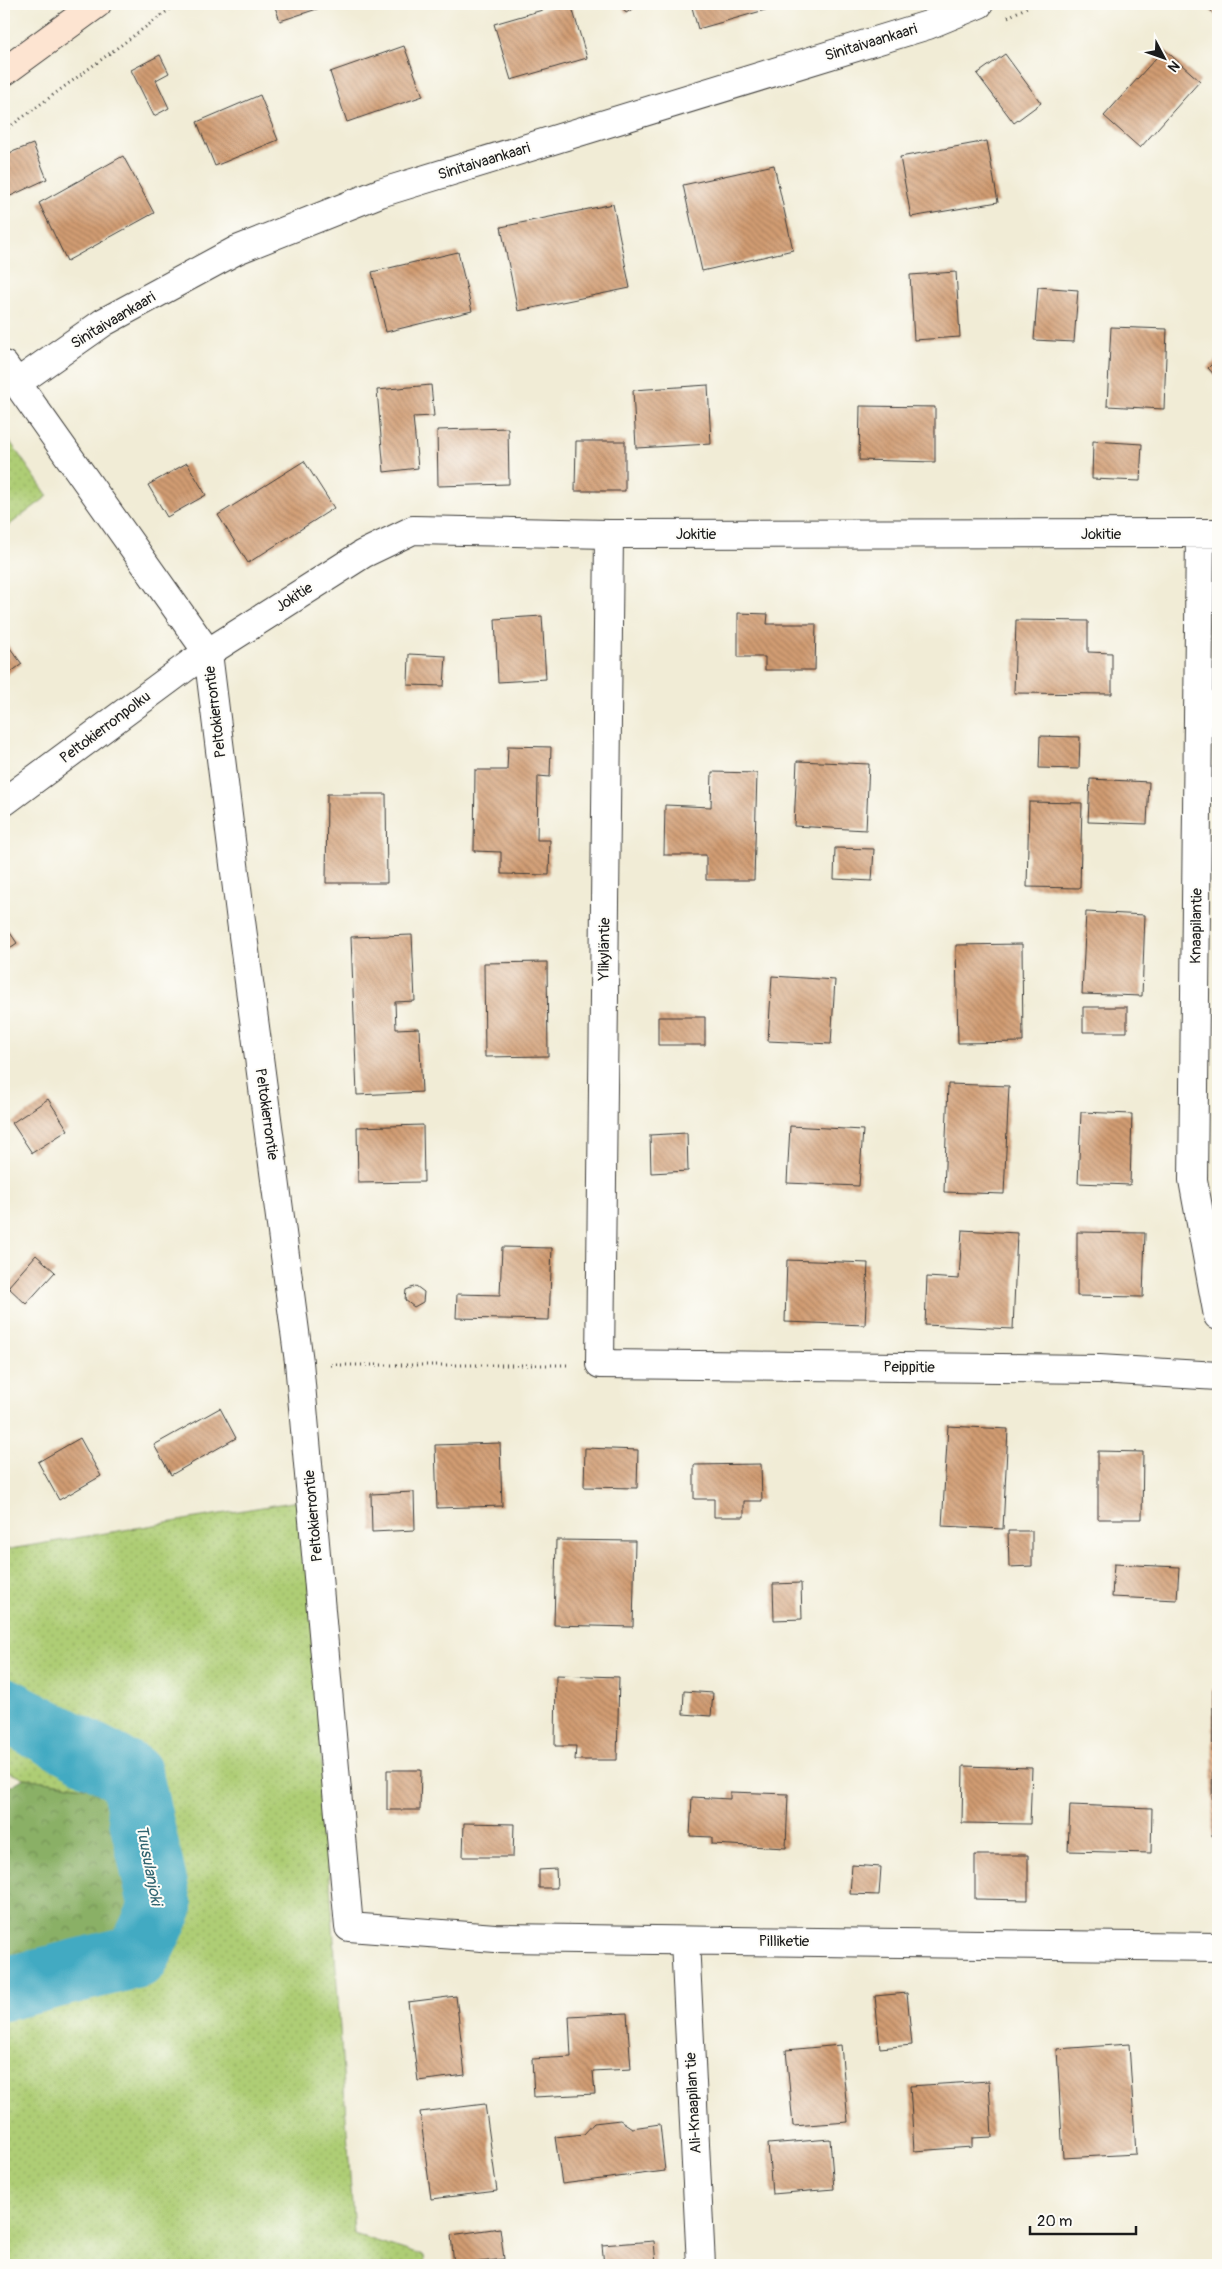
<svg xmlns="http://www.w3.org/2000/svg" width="1222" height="2269" viewBox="0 0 1222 2269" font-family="Pangolin,sans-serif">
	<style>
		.green { fill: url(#green-dots); stroke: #657448 }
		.forest { fill: url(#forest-crowns); stroke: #536641 }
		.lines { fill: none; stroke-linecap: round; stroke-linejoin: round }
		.river { stroke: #42aac2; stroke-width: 64 }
		.building { fill: url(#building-back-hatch) }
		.street-casing { stroke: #3c3b38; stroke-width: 30 }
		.secondary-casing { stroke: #3c3b38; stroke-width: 30 }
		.path { stroke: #3c3b38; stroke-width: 3; stroke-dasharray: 1 4; stroke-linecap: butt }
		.street { stroke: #fff; stroke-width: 28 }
		.secondary { stroke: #fde4d1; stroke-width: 28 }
		.labels { text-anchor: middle; stroke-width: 4; stroke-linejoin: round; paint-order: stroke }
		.street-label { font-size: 15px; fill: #1c1c1c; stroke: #fdfcf7 }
		.water-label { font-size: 16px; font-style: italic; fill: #2f636f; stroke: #fdfcf7 }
	</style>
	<defs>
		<pattern id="green-dots" width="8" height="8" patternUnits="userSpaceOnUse" patternTransform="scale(1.25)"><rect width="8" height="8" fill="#aecd75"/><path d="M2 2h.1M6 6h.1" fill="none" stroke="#95af65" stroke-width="1.8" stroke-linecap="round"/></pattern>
		<pattern id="forest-crowns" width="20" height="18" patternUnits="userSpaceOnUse" patternTransform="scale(1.25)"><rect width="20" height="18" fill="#8ab066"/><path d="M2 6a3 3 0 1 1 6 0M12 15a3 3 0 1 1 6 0" fill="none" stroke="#708e53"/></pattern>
		<pattern id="building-back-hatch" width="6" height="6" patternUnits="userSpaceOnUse" patternTransform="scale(1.25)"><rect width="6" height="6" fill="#d19c72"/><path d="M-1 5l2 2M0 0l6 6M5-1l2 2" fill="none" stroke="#a97e5d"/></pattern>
	</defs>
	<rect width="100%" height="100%" fill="#fdfcf7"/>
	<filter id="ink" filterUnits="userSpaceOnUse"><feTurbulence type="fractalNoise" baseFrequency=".02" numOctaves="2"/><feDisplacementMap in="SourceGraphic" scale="10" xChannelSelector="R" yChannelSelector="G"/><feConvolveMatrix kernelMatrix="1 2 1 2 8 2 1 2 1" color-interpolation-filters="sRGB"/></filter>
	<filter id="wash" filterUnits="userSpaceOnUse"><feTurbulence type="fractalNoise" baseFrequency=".0096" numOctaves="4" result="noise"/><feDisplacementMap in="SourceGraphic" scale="20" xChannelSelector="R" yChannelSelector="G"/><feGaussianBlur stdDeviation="1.12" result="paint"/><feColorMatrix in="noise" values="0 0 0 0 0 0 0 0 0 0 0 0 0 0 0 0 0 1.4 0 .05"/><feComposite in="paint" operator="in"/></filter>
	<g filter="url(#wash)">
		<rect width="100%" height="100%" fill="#f1ecd6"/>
		<path class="green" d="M4,433l44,63 -44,33z
			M304,1500l50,734 70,22 1,9h-421v-290l137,-39 -12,-142 -105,-16 -20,-7v-221z"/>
		<path class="forest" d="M24,1778l105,16 17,97 -5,45 -137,39v-185z"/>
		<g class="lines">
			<path class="river" d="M4,1709l127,66 30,133 -23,48 -134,33"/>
		</g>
		<g id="blocks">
			<path class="building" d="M274,4h48l1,3 -43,14z
				M563,4h8l16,54 -76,22 -17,-56z
				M620,4h21l-15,9z
				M691,4h87l1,2 -81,23z
				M1204,4h14v14z
				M404,46l19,50 -76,26 -17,-50z
				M1164,49l36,32 -60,67 -36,-32z
				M1005,54l36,49 -27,20 -37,-49z
				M160,55l9,18 -13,7 13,28 -15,8 -23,-46z
				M260,95l18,45 -63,26 -18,-44z
				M987,141l11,61 -87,15 -11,-60z
				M33,144l14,35 -43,20v-44z
				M123,156l31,57 -87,48 -28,-58z
				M774,165l19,85 -91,21 -19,-86z
				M613,204l17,84 -112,23 -17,-84z
				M458,252l14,59 -86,21 -14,-60z
				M956,272l4,65 -46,3 -4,-65z
				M1038,287l40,3 -4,52 -40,-2z
				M1111,327l56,2 -3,80 -57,-3z
				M1218,358v21l-10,-11z
				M431,385l3,31 -21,1 5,51 -34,4 -7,-82z
				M708,385l3,59 -75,4 -3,-58z
				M860,406l75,1v55l-76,-2z
				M508,428l1,56 -71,2 -1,-56z
				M576,441h49v50h-50z
				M1093,441l49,3 -2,37 -48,-2z
				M304,461l30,47 -86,55 -30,-48z
				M187,463l19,32 -39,22 -19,-32z
				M738,613l30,1 -1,10h49l-1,46h-50v-13h-27z
				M542,616l4,63 -48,3 -3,-63z
				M1016,620l72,1v31l24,1v41l-98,-1z
				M4,640l18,24 -18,13z
				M409,654l37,2 -2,30 -36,-1z
				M1040,736l40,1 -1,32 -40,-1z
				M508,746l43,1 -1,30 -12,-1 -1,64h13l-1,35 -48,-1v-22l-27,-1 1,-81h32z
				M797,761l72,3 -3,66 -72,-4z
				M712,772l45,1 -3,107h-48v-25h-42l1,-50 46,2z
				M1090,779l59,3 -2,42 -59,-2z
				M327,794h59l1,89h-61z
				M1029,802l53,1 -2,85 -53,-1z
				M835,848l39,1 -2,32 -38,-2z
				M1086,912l59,3 -3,81 -60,-2z
				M4,924l13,19 -13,9z
				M412,935l3,66 -20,1 1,27 23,-1 3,64 -65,3 -6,-158z
				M1022,944l1,98 -65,1 -2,-98z
				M547,962l1,94 -63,1 -1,-94z
				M772,976l63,4 -4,64 -63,-3z
				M1083,1007h44v25h-44z
				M658,1017h47v28h-47z
				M948,1084l61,2 -5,108 -60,-2z
				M48,1099l20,31 -36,23 -20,-30z
				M1081,1112l51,2 -2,71 -52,-2z
				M423,1125l1,57 -66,1 -1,-56z
				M790,1126l73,4 -4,56 -72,-3z
				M687,1133l1,38 -37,2 -1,-38z
				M962,1230l55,3 -4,96 -88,-4 2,-48 32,2z
				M1077,1232l68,1 -2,64 -66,-1z
				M502,1247l50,1 -3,72 -93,-2 1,-24 43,1z
				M36,1255l19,17 -29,32 -18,-17z
				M787,1260l81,3 -3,62 -80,-3z
				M416,1286l8,6 -1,10 -9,5 -9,-7 1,-10z
				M220,1408l16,30 -65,37 -17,-30z
				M948,1426l60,3 -5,100 -61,-3z
				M80,1438l21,38 -42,24 -21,-38z
				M500,1443l2,63 -65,2 -2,-63z
				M585,1448l53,2 -1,38 -53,-1z
				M1098,1451l45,1 -1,67h-44z
				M761,1464l1,37h-18v16h-30v-18h-20v-34z
				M414,1492l1,38 -43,2 -1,-38z
				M1008,1531h24v35l-23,1z
				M556,1540l79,1 -2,86 -79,-2z
				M1114,1564l65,3 -2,33 -65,-3z
				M801,1583l1,36 -28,1 -1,-36z
				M556,1675l63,2 -2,83h-42l1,-14h-21z
				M1213,1689h5v147h-6z
				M684,1691l29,2 -2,23 -28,-2z
				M963,1766l69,2 -2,56 -68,-1z
				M387,1770h34l-1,40h-33z
				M730,1792l58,2 -2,54 -74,-4v-7l-22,-1 2,-39 38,2z
				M1070,1805l82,3 -1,45 -83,-2z
				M464,1823l50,1 -1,33h-50z
				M975,1855h53v45l-53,-1z
				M852,1865l29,2 -2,28 -29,-1z
				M556,1869l1,19h-18v-18z
				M907,1993l5,52 -32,3 -5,-52z
				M456,1996l9,79 -47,6 -10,-79z
				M627,2013l4,56 -38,2 2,23 -61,3 -2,-38 39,-2 -2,-41z
				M1129,2044l7,110 -73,4 -6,-109z
				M841,2045l7,77 -55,4 -7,-76z
				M989,2081l3,56 -20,1v9l-58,4 -4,-65z
				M485,2104l12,87 -66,8 -11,-87z
				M620,2120l12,8 28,-4 5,47 -103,13 -7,-47 29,-3 10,-11z
				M830,2139l4,50 -62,5 -4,-50z
				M500,2228l4,31 -50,6 -3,-30z
				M654,2241l2,24h-52l-2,-20z"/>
		</g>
	</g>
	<g filter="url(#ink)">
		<use href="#blocks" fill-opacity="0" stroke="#3c3b38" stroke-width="1"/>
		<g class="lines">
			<defs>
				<path id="street" d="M4,365l204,288 32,260 59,449 50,565 146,11 723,9
					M17,383l87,-61 133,-72 143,-57 548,-168 51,-21
					M609,534l-9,830 499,5 119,7
					M1200,534l-7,646 25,136
					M4,802l186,-138 173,-110 50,-24 196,4 609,-1
					M685,1941l16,324"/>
				<path id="secondary" d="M4,72l93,-68"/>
			</defs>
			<use href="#street" class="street-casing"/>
			<use href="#secondary" class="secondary-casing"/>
			<path class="path" d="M1008,17l25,-13
				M4,131l173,-127
				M331,1365h236"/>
			<use href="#street" class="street"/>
			<use href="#secondary" class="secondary"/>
		</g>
	</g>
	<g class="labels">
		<g class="street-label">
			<text transform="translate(871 42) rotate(-17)" y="5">Sinitaivaankaari</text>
			<text transform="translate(484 161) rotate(-17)" y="5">Sinitaivaankaari</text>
			<text transform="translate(113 320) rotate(-31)" y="5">Sinitaivaankaari</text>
			<text x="696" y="539">Jokitie</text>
			<text x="1101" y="539">Jokitie</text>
			<text transform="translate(294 597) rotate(-33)" y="5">Jokitie</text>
			<text transform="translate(215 712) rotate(-97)" y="5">Peltokierrontie</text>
			<text transform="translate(105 727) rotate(-37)" y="5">Peltokierronpolku</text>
			<text transform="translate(1196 926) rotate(-89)" y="5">Knaapilantie</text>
			<text transform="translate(604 949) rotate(-89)" y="5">Ylikyläntie</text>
			<text transform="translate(267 1114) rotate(82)" y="5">Peltokierrontie</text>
			<text transform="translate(909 1367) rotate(1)" y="5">Peippitie</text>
			<text transform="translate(313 1516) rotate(-95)" y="5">Peltokierrontie</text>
			<text x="784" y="1946">Pilliketie</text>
			<text transform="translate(693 2103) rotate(-93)" y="5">Ali-Knaapilan tie</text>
		</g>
		<g class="water-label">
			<text transform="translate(150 1865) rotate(79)" y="6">Tuusulanjoki</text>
		</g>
	</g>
	<rect width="1222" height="2269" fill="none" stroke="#fdfcf7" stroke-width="20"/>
	<g transform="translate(1164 58) rotate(131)" stroke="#fdfcf7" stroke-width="4" paint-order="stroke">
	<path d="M0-4L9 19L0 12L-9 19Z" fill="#1c1c1c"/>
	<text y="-8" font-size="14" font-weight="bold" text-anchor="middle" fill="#1c1c1c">N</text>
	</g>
	<path d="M1030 2226v8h106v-8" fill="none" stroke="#1c1c1c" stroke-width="2.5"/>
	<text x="1037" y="2226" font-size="15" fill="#1c1c1c" stroke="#fdfcf7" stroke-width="4" paint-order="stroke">20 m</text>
</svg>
